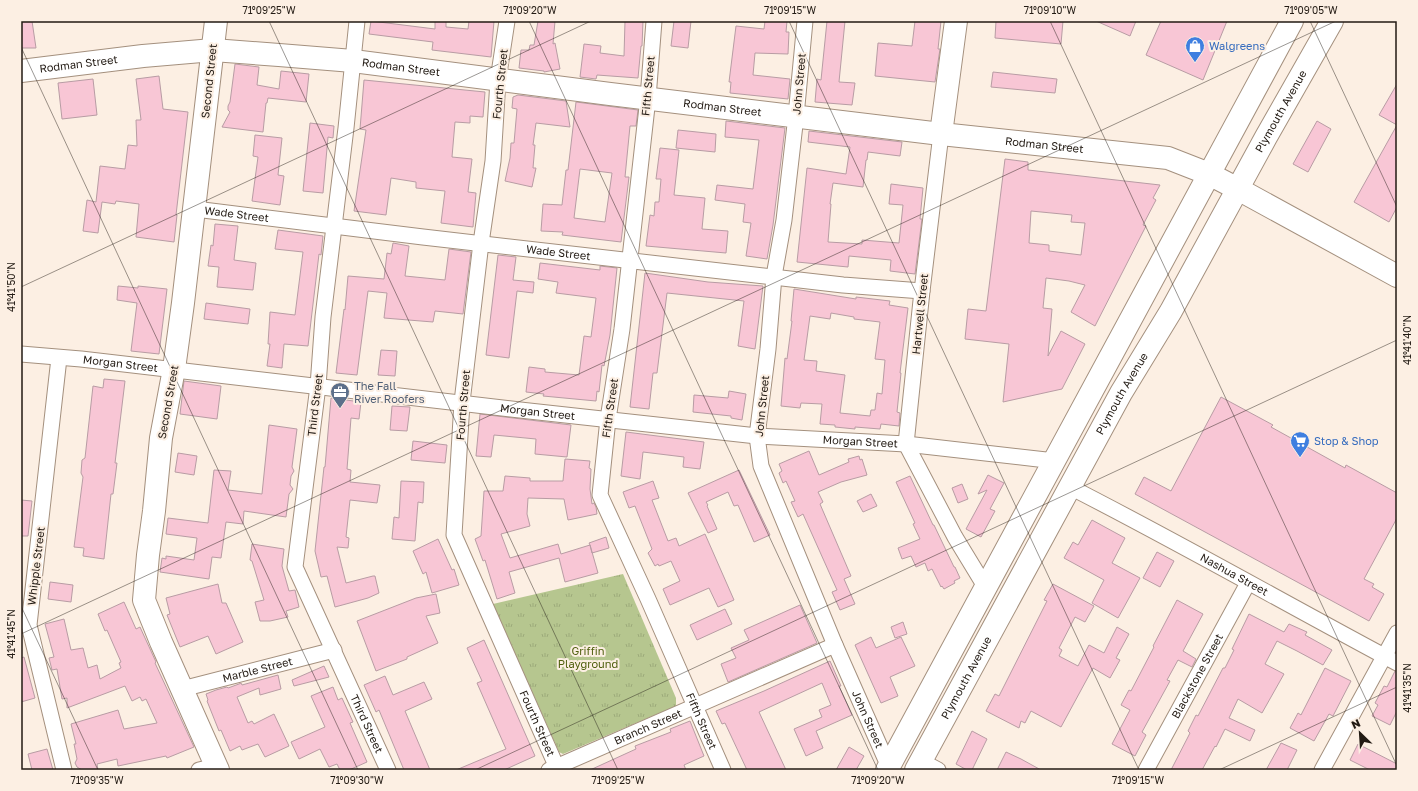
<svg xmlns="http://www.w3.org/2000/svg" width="1418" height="791" viewBox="0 0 1418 791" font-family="'Golos Text',sans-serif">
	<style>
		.park { fill: url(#park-tufts) }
		.building { fill: #f8c6d5; stroke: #b89ca4; fill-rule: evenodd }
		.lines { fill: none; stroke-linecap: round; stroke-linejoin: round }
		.street-casing { stroke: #a4907e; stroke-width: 17 }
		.secondary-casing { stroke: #a4907e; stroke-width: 24 }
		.street { stroke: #fff; stroke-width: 15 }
		.secondary { stroke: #fff; stroke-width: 22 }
		.ticks { fill: none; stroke: #221a13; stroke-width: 1; stroke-opacity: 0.45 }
		.labels { text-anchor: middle; stroke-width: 4; stroke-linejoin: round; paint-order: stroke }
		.shop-label { font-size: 11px; fill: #366cbe; stroke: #fcefe3; text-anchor: start }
		.street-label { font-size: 11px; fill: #221a13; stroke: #fcefe3 }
		.service-label { font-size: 11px; fill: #4e5e75; stroke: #fcefe3; text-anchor: start }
		.park-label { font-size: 11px; fill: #4f5f0d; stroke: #fcefe3 }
		.neatline { fill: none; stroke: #221a13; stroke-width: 1.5 }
		.ticks-label { font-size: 10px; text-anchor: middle; fill: #221a13 }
	</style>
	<defs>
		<pattern id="park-tufts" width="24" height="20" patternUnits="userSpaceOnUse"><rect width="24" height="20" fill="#b6c68f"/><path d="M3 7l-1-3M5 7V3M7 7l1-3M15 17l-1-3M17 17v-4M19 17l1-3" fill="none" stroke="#9caa7a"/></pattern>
	</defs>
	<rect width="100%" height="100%" fill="#fcefe3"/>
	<path class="park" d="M623,574l53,124v8l-113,48 -4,-2 -66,-148z"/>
	<path class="building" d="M21,21h11l4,27h-15z
		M371,21l64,8v-8h11v6l22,2 1,-8h25l-3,36 -59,-7 1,-8 -64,-8z
		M538,21h17l-2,23 2,-1 5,26 -16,3v-1l-25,-3 2,-18h8l1,-5h4z
		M625,21h18l-1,25h-1l-3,32 -41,-3 -1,4 -16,-2 4,-33 17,2 -1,7 24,3z
		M674,21h17l-3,27 -17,-2z
		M765,21h22l-1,11h3l-1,22 -33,-1 -2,22 37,4 -2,20 -58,-6 1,-11h-2l7,-56 28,3z
		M827,21h18l-6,61 16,1 -3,22 -37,-3 2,-23 4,1z
		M915,21h26l-3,28h2l-5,33 -60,-6 3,-33 34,3z
		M996,21h67l-2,23 -66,-6z
		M1096,21h40l-6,15z
		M1161,21h66l-24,59 -57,-25z
		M235,64l24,3 -2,18 22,4 2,-18 28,3 -3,28 -38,-4 -1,5h-1l-3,29 -41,-5 8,-15 -2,-2v-4l2,-4z
		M993,72l64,7 -2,14 -64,-6z
		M159,76l4,33 25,3 -12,103h1l-3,27 -38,-5 3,-33 -23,-3 -1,3 -13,-2 -4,31 -15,-2 4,-31 9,2 4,-36 25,3 3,-24 9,1 -1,-26h5l-5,-41z
		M93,79l4,36 -35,4 -4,-36z
		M364,80l121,12 -2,25 -13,-1v7l-15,-1 -3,35 20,2 -4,33 8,1 -3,34 -32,-4 4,-32 -29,-3v-6l-25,-4 -5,37 -32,-4 12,-81 -6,-1z
		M1397,84v123l-8,15 -35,-20 43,-77 -18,-10z
		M518,95l48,6 4,26 -34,-4 -3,22h2l-2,23h3l-4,19 -27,-6 5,-23 1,-15h3l3,-34 -5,-1 1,-11z
		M576,102l62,8 -2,16h-6l-5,51h4l-8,65 -59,-7 1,-3 -22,-1 2,-27 19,1 4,-35h2zM580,169l32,4 -7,49 -31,-4z
		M726,121l59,7 -12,97 -6,34 -21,-3 5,-33 -8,-1 2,-18 -30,-4 2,-15 36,4 6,-49 -34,-3z
		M1317,121l14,8 -23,43 -15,-8z
		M310,123l24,3 -1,12 -5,-1 -5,56 -20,-2z
		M678,130l38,4 -1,18 -39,-4z
		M809,131l93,11 -2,14 -32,-4 -1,8h-1l-3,27 -30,-4 -3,21h1l-3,38 34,2v-4l37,3 4,-38 -14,-1 2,-20 32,4 -3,31h2l-7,55 -25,-3 1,-11 -42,-4 -1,11 -51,-5 10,-94 39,6 4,-27 -42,-5z
		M255,135l27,3 -4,37 6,1 -4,29 -28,-4 6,-44 -5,-1z
		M660,148l19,2 -5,45 31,3 -3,31 26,2 -2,22 -80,-7 4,-31 4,1 1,-14h4l2,-23h-5z
		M1005,159l23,3v8l132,15 -7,13 3,2 -13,25 3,1 -51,100 -24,-14 14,-27 -16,-4 -23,-3 -3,30 9,1 -4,47 13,-25 24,13 -23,45 -59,13 6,-58 -44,-5 3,-30 18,2zM1031,211l41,4 -1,7 14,1 -4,32 -32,-4v-6l-20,-2z
		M215,224l23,2 -4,34 22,3 -3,27 -36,-3 2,-20 -11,-1 3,-21 2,1z
		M278,230l45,6 -2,19 -2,-1 -11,92 -24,-2 -2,24 -15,-2 3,-22h-2l2,-32 25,3 8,-63 -28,-3z
		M393,243l16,3 -4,30 40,4 4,-31 22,3 -8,62 -28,-3 -2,11 -49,-4 3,-25 -19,-2 -11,84 -21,-2 8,-64 1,1 3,-34 36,3 3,-26 4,1z
		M498,255l18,2 -3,23 21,2 -1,11 -16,-2 -8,67 -23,-3z
		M540,263l60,7v-4l17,2 -7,67 -6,31 -2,-1 -3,27 -2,-1 -1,10 -53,-5 1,-2 -18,-2 3,-25 16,2v3l34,3 5,-39 7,1 5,-39 -40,-5 2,-11 -20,-3z
		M645,273l63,9 55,4 -8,63 -17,-3 6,-45 -77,-8 -10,80h-4l-4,36 -19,-2z
		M118,286l20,2v-2l29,3 -8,65 -28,-3 6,-48 -20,-3z
		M794,289l62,10v-2l34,4 -1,4 19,3 -8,65h1l-4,39 3,1 -1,13 -18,-2 -1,5 -25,-2v2l-20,-2v-2l-15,-1 2,-20 -21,-1 -1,5 -19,-2 4,-48 2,1 5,-38h-1zM831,313l23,4v2l26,3 -5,37 10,1 -3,34 -5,-1 -2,17h-4l-1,6 -30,-3 5,-38 -29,-4 1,-10 -13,-1 6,-44 20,3z
		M206,303l44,6 -2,15 -44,-5z
		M381,350l16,1 -2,25 -17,-1z
		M104,379l21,2 -10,82h2l-4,31h-2l-7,65 -21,-3 1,-8 -10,-1 9,-70 -2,-4 1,-13 3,-2 8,-72 10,2z
		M184,381l37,5 -4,33 -37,-5z
		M729,391l17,3 -4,26 -11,-2v-2l-38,-4 1,-17 34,3z
		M1221,397l52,28 -2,2 74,41 1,-3 51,28v25l-33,61 10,5 -2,3 12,7 -15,27 -234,-127 9,-17 27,14z
		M331,398l30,4 -2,17 -8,-1 -4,51 4,1 -1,12 30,3 -3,18 -27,-3 -4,37 3,1 -1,10 -11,-1 9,36 27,-7h2l4,17 -11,5 -33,9 -8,-31 -6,1 -6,-26 9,-84h1z
		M392,406l18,1 -3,24 -17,-1z
		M480,414l91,11 -4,32 -32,-3 1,-15 -42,-4 -3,22 -15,-1z
		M269,425l28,4 -5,38 2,4 -3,5 -1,9 3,4 -4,5 -3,23 -42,-6 -1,13 -17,-2 -5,36 -9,-1 -3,22 -49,-7 2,-14 4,1v-3l28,4 3,-22 -31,-4 2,-16 40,5 6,-53 17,1 -3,19 34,4z
		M626,432l78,10 -4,27 -17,-2 1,-10 -41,-5 -3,27 -19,-3z
		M413,441l34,4 -2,18 -34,-3z
		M809,451l10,24 30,-13 -1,-3 11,-3 1,4 2,-1 5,16 -26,7 -23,10 5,10 -3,2 31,72 -7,3 11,25 -15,6 -8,-18 5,-2 -34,-76 -5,3 -7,-15 4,-1 -9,-20 -3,2 -4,-10 3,-2 -3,-7z
		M178,453l19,3 -3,19 -19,-3z
		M565,459l25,2 -1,7 2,1 -1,20 2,15 2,-1 2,4 1,7 -29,6 -4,-21 -36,-1 -1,16 3,12 -29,8 9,24 48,-14 3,10 29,-9 -1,-2 17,-6 3,11 -17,5 -2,-8 8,28 -33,9 -6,-24 -50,14 6,21 -18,6 -12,-39 -2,1 -8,-22 6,-3 3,-45h19l2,-15 25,2v3h33z
		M739,470l31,65 -16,7 -16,-37 -4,1 -6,-14 -22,10 2,3 -1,1 10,23 -9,4 -20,-40z
		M988,475l16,8 -14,26 5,2 -14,26 -15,-8 21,-39 -9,4z
		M910,476l23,49h1l20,42h1l5,11 -6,3 1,2 -11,6 -2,-3 -1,1 -9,-18 -4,2 -3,-8 -9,4 -5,-11 -9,3 -4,-11 22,-9 -7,-15 2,-1 -19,-41z
		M401,481l23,1 -1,21 -5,-1 -3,39 -23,-2 2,-22 5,1z
		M653,481l6,17 -7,2 16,41 8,-3 3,8 26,-12 29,66 -16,7 -9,-19 -39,17 -7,-16 17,-8 -9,-20 -12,5 -1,-2 -3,2 -7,-13 4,-4 -17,-43 -6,2 -6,-16z
		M962,484l6,15 -10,4 -6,-15z
		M871,494l6,12 -14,6 -6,-11z
		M21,500l11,1 -4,35h-7z
		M1092,520l33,18 -13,25 28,15 -22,40 -26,-15 12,-23 -40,-22 9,-16 5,3z
		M438,539l14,31 2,-1 5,16 -27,8 -6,-21 -3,2 -10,-23z
		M252,544l32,5 -2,17 7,25 6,-1 4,17 -13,4 2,6 -18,4h-10l-5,-19 9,-2 -12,-39 -2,-1z
		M1157,552l17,9 -14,26 -17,-9z
		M50,582l23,3 -2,17 -23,-3z
		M218,584l4,19h4l17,39 -27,12 -8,-18 -28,11 -13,-32 3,-1 -4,-16z
		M1053,584l41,22 -9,16 -10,-5 -16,31 3,2 -3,6 19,10 11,-21 15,8 13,-26 12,7 -13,24 4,2 -10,18 -17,-10 -32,59 -30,-16 -6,12 -4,-2 -2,7 -33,-17 9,-17 4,2 48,-95 -3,-1z
		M436,594l4,19 -14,3 12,27 -31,14v2l-31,12 -19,-50 59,-23z
		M1177,600l26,14 -20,37 13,8 -4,8 -14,-7 -11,20 3,1 -28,51 4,3 -11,21 -23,-12 18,-34 -9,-5 8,-15 2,1 23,-44 -1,-1z
		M124,602l12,27 4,-2 16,35 -1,1 39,84 -27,11 -1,-2 -48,10 -1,-7 -20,5 1,6h-16l-5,-3 -2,-4 2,-4 -3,-15h2l-5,-20 47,-14 6,19 33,-6 -11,-24 -4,2 -2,-4 -8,4 -7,-15 -58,22v-10l-5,1 -5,-30 -5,1 -3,-12 5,-1 -9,-33 19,-5 7,31 12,-2 5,20 9,-3 3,14 21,-11 -2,-5 2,-1 -14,-32 -2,1 -7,-17z
		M800,605l17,38 -89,39 -7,-18 15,-6 -5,-10 18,-8 -5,-10z
		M725,609l7,15 -35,16 -7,-15z
		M1249,614l35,18 5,-8 18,8 -2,3 27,15 -9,15 -26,-14 -20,-10 -12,23 19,10 -22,39 -24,-14 -9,19 26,12 -5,11 -25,-12 -9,18 -1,-1 -13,24h-31l19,-37 -2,-2 8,-16 2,1 25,-48h2l9,-18 -2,-1z
		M903,622l4,12 -12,4 -4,-11z
		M871,637l5,11 25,-11 14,29 -25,11 8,19 -17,7 -26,-58z
		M484,640l51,116 -31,14h-48l50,-21 -29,-66 5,-2 -15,-33z
		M24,657l11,41 -14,4v-44z
		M830,661l11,25h-2l13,29 -36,16 7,17 -17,8 -12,-27 28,-12 -3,-7 12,-5 -9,-22 -63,29 27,58h-39l-22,-47 -3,1 -6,-13 48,-20z
		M324,666l5,11 -35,9 -2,-6z
		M1325,668l26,13 -18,35 -4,-2 -15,27 -24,-13 8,-15 3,2z
		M1395,671l2,1v39l-7,14 -18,-9 6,-11 -3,-2 9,-17 3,1z
		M278,675l3,14 -21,6 -1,-7 -22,9 11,26 4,-2 2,3 20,-10 15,32 -24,11 -7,-13 -16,6 -2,-4 -10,5 -9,-21 -2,1 -12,-30 1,-1 -2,-6 10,-4 11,-3 1,1 11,-4 2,-1 1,2z
		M385,676l8,19 31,-13 8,17 -27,12 25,59h-26l-25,-60 -3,2 -12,-27z
		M333,687l5,13 4,-2 11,24 -3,1 17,39 -18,8h-9l-3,-6 -8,3 -9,-18 -21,10 -8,-17 34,-15 -14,-31z
		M690,721l14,35 -20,9 2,5h-96l46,-21 -1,-3 36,-14 -1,-3z
		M972,731l15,8 -15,31h-5l-11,-6z
		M1281,743l16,7 -10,20h-21z
		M1358,744l39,20v6h-27l-20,-10z
		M849,747l15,9 -8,14h-20z
		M47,749l6,21h-21l-4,-16z
		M1006,752l15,7 20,11h-44z"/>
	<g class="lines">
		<defs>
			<g id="street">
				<path id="s1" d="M357,21l-11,107 -23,189 -5,69 -23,181 93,203"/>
				<path id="s2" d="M507,21l-9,59 -5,81 -12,82 -19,159 -8,133 104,235"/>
				<path id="s3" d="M654,21l-6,77 -26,231 -14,90 -8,76 48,104 75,171"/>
				<path id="s4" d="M805,21l-9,95 -12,104 -10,56 -6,73 -11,87 4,30 74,179 54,122"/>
				<path d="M941,134l-19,157 -16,153 49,93 31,51"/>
				<path id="s5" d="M195,209l228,28 420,48 79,6"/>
				<path id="s6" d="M21,354l60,5 439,51 237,26 149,8 149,17"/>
				<path d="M59,358l-30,267 35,145"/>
				<path id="s7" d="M1070,487c110,56 218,118 327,176"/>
				<path id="s8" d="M182,689l152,-39"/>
				<path d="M921,761l17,9"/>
				<path d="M199,770l17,-4"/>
				<path id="s9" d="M549,770l286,-125"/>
				<path id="s10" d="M1146,770l102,-187"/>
				<path d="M1322,770l75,-137"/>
			</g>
			<g id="secondary">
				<path d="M216,21l-33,282 -9,66 -13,69 -7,73 -6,44 -4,45 17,42 57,128"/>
				<path id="s11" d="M21,71l122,-15 70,-6 66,5 74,6 257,33 331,40 227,24 41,16 29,15 159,87"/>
				<path d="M941,134l15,-113"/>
				<path d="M887,770l405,-749"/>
				<path id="s12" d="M916,770l205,-377 50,-82 95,-174 66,-116"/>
			</g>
		</defs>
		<use href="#street" class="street-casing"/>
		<use href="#secondary" class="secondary-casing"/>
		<use href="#street" class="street"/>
		<use href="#secondary" class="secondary"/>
	</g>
	<path class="ticks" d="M269,21l349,749M529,21l349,749M789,21l350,749M1050,21l347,745M1310,21l87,186M21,47l337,723M21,287l570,-266M21,606l77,164M21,634l1315,-613M475,770l922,-430M1219,770l178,-83"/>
	<defs>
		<symbol id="shop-pin" viewBox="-11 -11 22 30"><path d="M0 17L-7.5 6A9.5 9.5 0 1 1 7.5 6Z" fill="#3f7fe0" stroke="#fcefe3"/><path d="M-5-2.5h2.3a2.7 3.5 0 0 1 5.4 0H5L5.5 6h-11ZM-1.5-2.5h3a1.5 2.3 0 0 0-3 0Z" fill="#fff"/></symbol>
		<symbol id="office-pin" viewBox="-11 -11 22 30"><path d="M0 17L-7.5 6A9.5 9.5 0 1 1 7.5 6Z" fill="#5c6f8a" stroke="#fcefe3"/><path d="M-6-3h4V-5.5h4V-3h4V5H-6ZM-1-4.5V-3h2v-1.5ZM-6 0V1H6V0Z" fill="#fff"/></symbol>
		<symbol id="supermarket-pin" viewBox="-11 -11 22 30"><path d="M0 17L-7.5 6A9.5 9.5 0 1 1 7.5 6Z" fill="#3f7fe0" stroke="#fcefe3"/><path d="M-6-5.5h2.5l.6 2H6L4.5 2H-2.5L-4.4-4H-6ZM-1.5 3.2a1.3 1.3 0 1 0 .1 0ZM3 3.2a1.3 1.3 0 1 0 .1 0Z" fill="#fff"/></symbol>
	</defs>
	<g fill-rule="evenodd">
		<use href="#shop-pin" x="1184" y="35" width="22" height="30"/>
		<use href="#office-pin" x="329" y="381" width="22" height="30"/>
		<use href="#supermarket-pin" x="1289" y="430" width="22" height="30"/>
	</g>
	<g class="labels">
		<g class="shop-label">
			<text x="1209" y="50">Walgreens</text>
			<text x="1314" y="445">Stop &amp; Shop</text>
		</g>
		<g class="street-label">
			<text dy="4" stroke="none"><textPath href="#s11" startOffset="58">Rodman Street</textPath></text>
			<text dy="4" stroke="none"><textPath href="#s11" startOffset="382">Rodman Street</textPath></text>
			<text transform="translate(209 81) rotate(-84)" y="4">Second Street</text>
			<text transform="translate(500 84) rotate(-84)" y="4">Fourth Street</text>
			<text transform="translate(799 84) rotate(-85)" y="4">John Street</text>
			<text transform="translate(648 86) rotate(-85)" y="4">Fifth Street</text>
			<text dy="4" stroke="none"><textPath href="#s11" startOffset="706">Rodman Street</textPath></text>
			<text dy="4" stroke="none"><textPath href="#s12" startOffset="753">Plymouth Avenue</textPath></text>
			<text dy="4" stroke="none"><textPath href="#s11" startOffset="1030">Rodman Street</textPath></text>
			<text dy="4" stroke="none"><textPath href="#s5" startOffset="42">Wade Street</textPath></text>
			<text dy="4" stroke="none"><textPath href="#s5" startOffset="366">Wade Street</textPath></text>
			<text transform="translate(920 314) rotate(-84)" y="4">Hartwell Street</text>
			<text dy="4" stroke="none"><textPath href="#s6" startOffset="100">Morgan Street</textPath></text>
			<text dy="4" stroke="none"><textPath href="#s12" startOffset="429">Plymouth Avenue</textPath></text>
			<text transform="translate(168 402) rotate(-80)" y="4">Second Street</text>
			<text transform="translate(315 405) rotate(-83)" y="4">Third Street</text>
			<text transform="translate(463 405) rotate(-85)" y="4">Fourth Street</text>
			<text transform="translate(762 406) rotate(-84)" y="4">John Street</text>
			<text transform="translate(610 408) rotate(-82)" y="4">Fifth Street</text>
			<text dy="4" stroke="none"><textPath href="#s6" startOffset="520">Morgan Street</textPath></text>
			<text dy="4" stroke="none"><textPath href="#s6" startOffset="844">Morgan Street</textPath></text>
			<text transform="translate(36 566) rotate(-83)" y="4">Whipple Street</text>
			<text dy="4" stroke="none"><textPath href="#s7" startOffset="186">Nashua Street</textPath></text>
			<text dy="4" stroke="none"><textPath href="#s8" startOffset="78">Marble Street</textPath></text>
			<text dy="4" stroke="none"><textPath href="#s10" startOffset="107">Blackstone Street</textPath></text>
			<text dy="4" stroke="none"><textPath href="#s12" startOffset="105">Plymouth Avenue</textPath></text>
			<text dy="4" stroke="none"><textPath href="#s4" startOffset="723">John Street</textPath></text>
			<text dy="4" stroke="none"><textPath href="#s3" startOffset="725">Fifth Street</textPath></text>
			<text dy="4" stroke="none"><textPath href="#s2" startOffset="723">Fourth Street</textPath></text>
			<text dy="4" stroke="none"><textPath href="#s1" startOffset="722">Third Street</textPath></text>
			<text dy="4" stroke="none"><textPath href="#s9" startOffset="108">Branch Street</textPath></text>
		</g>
		<g class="service-label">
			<text x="354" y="390">The Fall<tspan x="354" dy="13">River Roofers</tspan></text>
		</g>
		<g class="park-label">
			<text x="588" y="655">Griffin<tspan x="588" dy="13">Playground</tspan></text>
		</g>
	</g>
	<rect width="1418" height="791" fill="none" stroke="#fcefe3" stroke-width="44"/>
	<g transform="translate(1360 733) rotate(335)" stroke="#fcefe3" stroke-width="3" paint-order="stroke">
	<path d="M0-3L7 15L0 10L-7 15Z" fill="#221a13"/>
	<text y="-6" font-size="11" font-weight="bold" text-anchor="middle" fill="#221a13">N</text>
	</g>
	<rect x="22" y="22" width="1374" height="747" class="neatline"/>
	<g class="ticks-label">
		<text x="269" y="14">71°09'25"W</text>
		<text x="530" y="14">71°09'20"W</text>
		<text x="790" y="14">71°09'15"W</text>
		<text x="1050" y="14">71°09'10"W</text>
		<text x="1311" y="14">71°09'05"W</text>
		<text transform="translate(11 287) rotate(-90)" y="4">41°41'50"N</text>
		<text transform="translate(1407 340) rotate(-90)" y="4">41°41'40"N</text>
		<text transform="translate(11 634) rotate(-90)" y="4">41°41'45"N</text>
		<text transform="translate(1407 688) rotate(-90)" y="4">41°41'35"N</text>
		<text x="97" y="784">71°09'35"W</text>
		<text x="357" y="784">71°09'30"W</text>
		<text x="618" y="784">71°09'25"W</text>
		<text x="878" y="784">71°09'20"W</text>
		<text x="1138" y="784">71°09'15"W</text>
	</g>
</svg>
